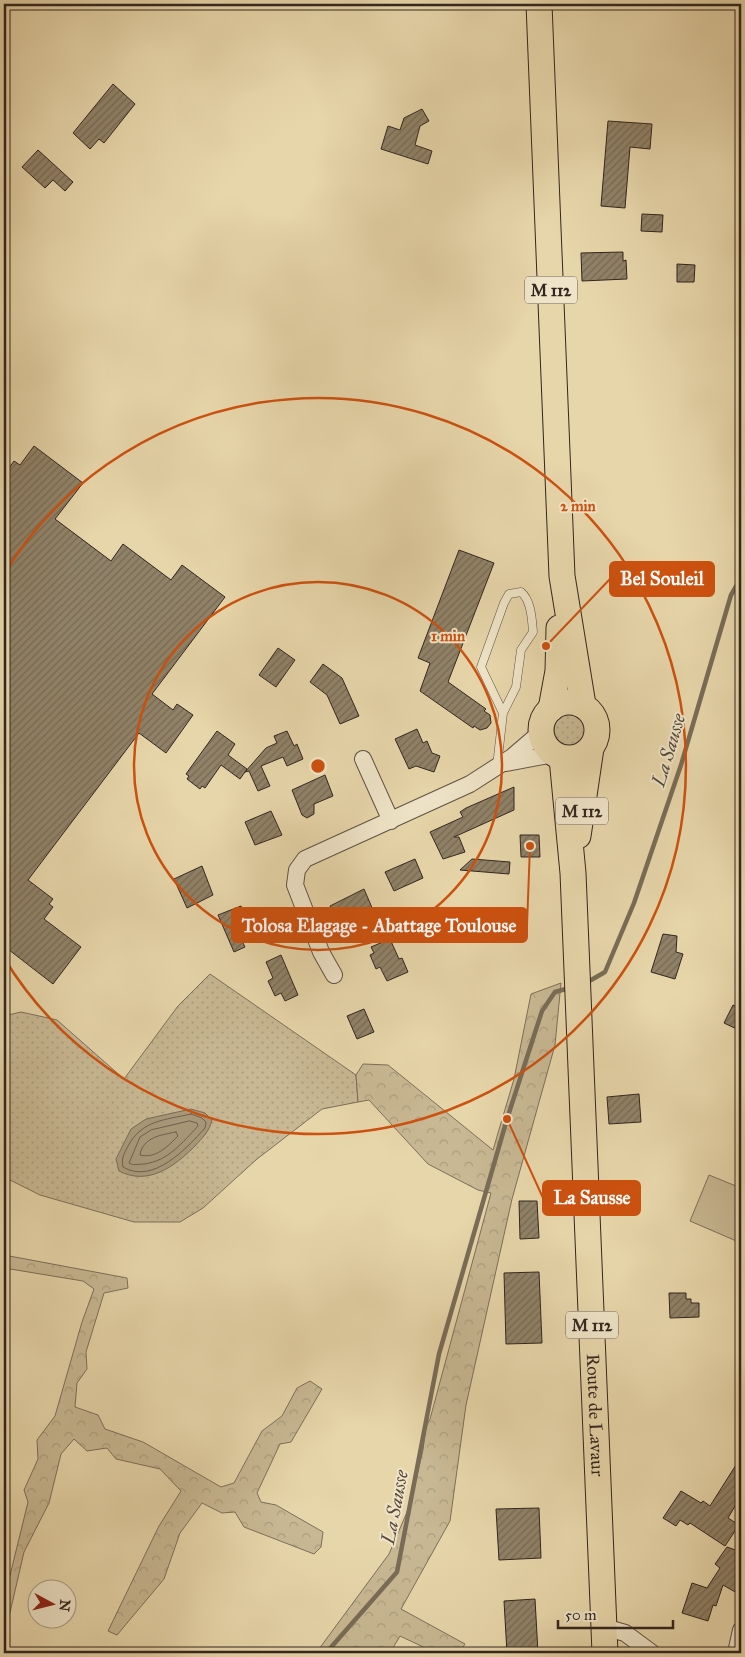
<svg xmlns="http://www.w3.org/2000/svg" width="745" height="1657" viewBox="0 0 745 1657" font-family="'IM FELL Great Primer',serif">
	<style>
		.grass { fill: url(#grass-dots); stroke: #7d6f5a }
		.forest { fill: url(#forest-crowns); stroke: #7d6f5a }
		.garden { fill: #c8b893; stroke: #7d6f5a }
		.water { fill: #a99a7b; stroke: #796c57 }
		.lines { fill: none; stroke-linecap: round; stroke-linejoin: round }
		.shore { stroke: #6e604e; stroke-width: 1 }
		.stream { stroke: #796c57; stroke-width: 4.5 }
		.building { fill: url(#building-hatch); stroke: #322620 }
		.service-casing { stroke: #5f5242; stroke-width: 9 }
		.minor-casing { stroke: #5f5242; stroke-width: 18 }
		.primary-casing { stroke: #322620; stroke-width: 27 }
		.service { stroke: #efe4c8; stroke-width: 8 }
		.minor { stroke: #efe4c8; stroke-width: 16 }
		.primary { stroke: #e7d6aa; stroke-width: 25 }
		.ring { fill: none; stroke: #cd510f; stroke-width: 2.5 }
		.labels { text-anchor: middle; stroke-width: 4; stroke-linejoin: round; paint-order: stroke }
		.shield { fill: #efe4c8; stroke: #6b5f52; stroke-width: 1 }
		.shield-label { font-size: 16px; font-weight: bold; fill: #322620 }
		.street-label { font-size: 18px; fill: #322620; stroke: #efe4c8 }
		.water-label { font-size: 19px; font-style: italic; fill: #56493b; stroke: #efe4c8 }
		.centre { fill: #cd510f; stroke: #efe4c8; stroke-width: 2.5 }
		.ring-label { font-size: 15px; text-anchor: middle; font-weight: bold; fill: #cd510f; stroke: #efe4c8; stroke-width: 4; stroke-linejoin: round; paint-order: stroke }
		.leader { fill: none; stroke: #cd510f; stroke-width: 2 }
		.callout-dot { fill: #cd510f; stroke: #efe4c8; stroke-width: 2 }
		.callout { fill: #cd510f; stroke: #cd510f; stroke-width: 2 }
		.callout-label { font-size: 19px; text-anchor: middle; font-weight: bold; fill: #fff }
	</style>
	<defs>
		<pattern id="grass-dots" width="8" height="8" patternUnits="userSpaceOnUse" patternTransform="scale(1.25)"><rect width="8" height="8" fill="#c8b893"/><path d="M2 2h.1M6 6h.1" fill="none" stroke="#ac9e7e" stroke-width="1.8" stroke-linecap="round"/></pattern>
		<pattern id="forest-crowns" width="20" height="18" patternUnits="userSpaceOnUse" patternTransform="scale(1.25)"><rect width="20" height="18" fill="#c8b893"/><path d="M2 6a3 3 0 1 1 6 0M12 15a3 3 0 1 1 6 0" fill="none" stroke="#ac9e7e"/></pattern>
		<pattern id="building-hatch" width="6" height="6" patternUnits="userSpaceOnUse" patternTransform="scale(1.25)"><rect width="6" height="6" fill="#908268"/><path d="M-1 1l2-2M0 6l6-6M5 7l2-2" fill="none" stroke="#766a55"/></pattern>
	</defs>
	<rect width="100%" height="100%" fill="#e7d6aa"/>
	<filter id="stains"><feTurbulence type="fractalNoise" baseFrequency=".004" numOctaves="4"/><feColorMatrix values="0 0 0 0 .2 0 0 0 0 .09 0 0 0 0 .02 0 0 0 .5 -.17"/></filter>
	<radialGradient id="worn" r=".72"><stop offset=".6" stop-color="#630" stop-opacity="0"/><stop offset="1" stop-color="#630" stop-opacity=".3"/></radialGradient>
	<path class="grass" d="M554 729a17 17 0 1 1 34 0a17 17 0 1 1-34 0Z
		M210,974l146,101 2,27 -36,7 -65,50 -54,49 -23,14h-46l-94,-27 -36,-18v-161l17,-4 36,8 67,59 54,-73z"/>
	<path class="forest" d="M561,983l-6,62 -43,154 -46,206 -16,116 -49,88 64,35 -6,9h-23l-36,-17 -10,17h-74l73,-99 21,-49 13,-55 3,-24 4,-7 61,-226 -13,-3 -50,-26 -59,-64 -11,2 -2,-27 7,-11 25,1 105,85 21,-71 17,-85z
		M4,1255l123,23 1,10 -24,5 -18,59 1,17 -10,14 -2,24 23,8 7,14 38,13 78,45 13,-4 28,-52 20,-15 15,-28 13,-7 12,8 -31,53 -11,2 -23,49 4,9 15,3 47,27 -2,15 -7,7 -70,-27 -9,-15 -13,1 -20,-10 -22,30 -16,46 -47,56 -9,-4 51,-105 22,-35 -21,-22 -44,-10 -9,-11 -20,3 -13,-12 -13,15 -12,49 -25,49 -19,82 4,17 -5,2v-53l24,-98 -4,-12 14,-31 -1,-19 18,-24 27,-94 12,-33 -11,-8 -79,-13z"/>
	<path class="garden" d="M709,1175l32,13v55l-51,-22z"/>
	<path class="water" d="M191,1109l14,4 7,7c-3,12 -9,17 -17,26 -21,21 -47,40 -76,25l-3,-12 15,-30 15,-10z"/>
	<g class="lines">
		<path class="shore" d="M191,1114l11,4 4,4 -1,6c-18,20 -52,57 -82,39 -2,-9 1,-13 5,-21 14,-26 37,-26 63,-32z
			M190,1121l7,2 1,3c-16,17 -30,35 -54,38 -6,0 -10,2 -15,-1l11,-26 11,-7z
			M176,1132l2,4c-10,10 -22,23 -38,19 3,-18 21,-20 36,-23z"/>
		<path class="stream" d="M586,983l19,-11 29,-69 47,-138 50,-170 10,-17
			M326,1653l71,-81 42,-218 68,-235 35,-108 13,-19 14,-4"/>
	</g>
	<path class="building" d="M113,84l22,20 -31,39 -5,-4 -9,10 -17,-16z
		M422,109l7,12 -9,5 -5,19 17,6 -4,13 -47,-15 7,-23 12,4 4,-12z
		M608,121l44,3 -2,25 -20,-2 -5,61 -24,-2z
		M38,150l35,32 -8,9 -12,-11 -8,8 -23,-21z
		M642,214l21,1 -1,17 -21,-1z
		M623,252v9l3,-1 1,19 -45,2 -1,-28z
		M677,264l18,1 -1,17h-17z
		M34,446l49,37 -28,36 56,42 12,-17 48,36 11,-15 43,32 -73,97 21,16 4,-6 16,11 -27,38 -27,-20 -111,147 25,19 -4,5 4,3 -9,12 37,28 -28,37 -49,-38v-471l10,-14 6,4z
		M459,550l35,13 -46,119 38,27 -2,2 6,4 1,8 -4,5 -7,2 -6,-4 -1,2 -53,-37 10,-28 -12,-5z
		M278,648l17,12 -19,27 -17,-12z
		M323,664l19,14 17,38 -19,8 -13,-29 -17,-13z
		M417,729l6,14 4,-2 5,12 8,3 -6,16 -18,-6 -7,3 -14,-30z
		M217,731l18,13 -7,11 19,14 -7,10 -19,-14 -16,23 -3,-2 -2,3 -13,-10 2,-3 -3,-2z
		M287,731l7,15 3,-2 6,15 -16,7 -4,-9 -22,9 9,20 -12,5 -9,-20 -4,1 21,-24 11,-5 -3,-7z
		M325,775l8,21 -19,8v10l-7,4 -5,-3 -10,-25z
		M514,787v23l-60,27h5l6,15 -22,7 -13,-27 33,-15 -3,-5 6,-4z
		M271,811l11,24 -27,10 -10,-23z
		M520,835h19l1,22h-19z
		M415,859l8,19 -29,13 -9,-19z
		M472,859l38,3 -1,12 -49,-4z
		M202,866l11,29 -26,13 -13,-29z
		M364,889l9,21 -16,7 4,8 -19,8 -12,-27z
		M241,906l6,14 4,-2 7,17 -16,6 3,6 -11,5 -16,-37z
		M663,934l14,2 -1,16 7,2 -8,25 -24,-7z
		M390,939l9,20 3,-1 6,14 -21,9 -7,-14 -4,2 -6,-14 4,-2 -3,-6z
		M281,955l17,40 -13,6 -4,-8 -6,3 -7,-15 5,-3 -7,-16z
		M733,1005l8,4v22l-17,-8z
		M364,1009l10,23 -17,7 -10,-23z
		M639,1094l2,28 -32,2 -2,-27z
		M519,1201h18l2,37 -19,1z
		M539,1272l3,71 -36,1 -2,-71z
		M669,1293h17v6h5v4h8v14l-29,1z
		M741,1457v39l-13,22 11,7 -14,21 -35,-23 -2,2 -8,-5 -4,6 -13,-8 18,-27 20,12 2,-2 7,5z
		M539,1508l2,50 -42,2 -3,-51z
		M727,1547l14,5v24l-4,17 -14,-8 -7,21 -3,-1 -5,16 -26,-8 10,-30 15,5 13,-20 -5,-4z
		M535,1599l3,54h-31l-3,-52z"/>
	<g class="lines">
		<defs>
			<path id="service" d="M497,766l6,-53 13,-26 5,-37 12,-18c-1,-13 -2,-32 -12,-40l-12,2 -5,9 -23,64 22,46"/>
			<path id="minor" d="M363,759l28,62
				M506,763l48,-9
				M334,975l-13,-23 -26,-67 2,-15 8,-11 165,-75 42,-27 29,-25
				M604,1627l21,6 27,20
				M736,1653l5,-23"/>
			<g id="primary">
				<path d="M539,4l23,572 21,129"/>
				<circle cx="569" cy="730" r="28"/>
				<path d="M551,709l7,-38 1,-43"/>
				<path id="s1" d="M562,758l11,115 32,780"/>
				<path d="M578,836l13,-88"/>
			</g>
		</defs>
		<use href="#service" class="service-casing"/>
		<use href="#minor" class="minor-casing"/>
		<use href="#primary" class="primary-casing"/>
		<use href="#service" class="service"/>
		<use href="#minor" class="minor"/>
		<use href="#primary" class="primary"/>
	</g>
	<g class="ring">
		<circle cx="318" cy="766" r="184"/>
		<path d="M4 574A368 368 0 1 1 4 958"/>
	</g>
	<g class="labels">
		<g class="shield">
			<rect x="525" y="276.5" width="52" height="27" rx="4"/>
			<rect x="556" y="797.5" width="52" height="27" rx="4"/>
			<rect x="566" y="1311.5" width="52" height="27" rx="4"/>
		</g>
		<g class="shield-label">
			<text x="551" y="296">M 112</text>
			<text x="582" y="817">M 112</text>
			<text x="592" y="1331">M 112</text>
		</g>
		<g class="street-label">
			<text dy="6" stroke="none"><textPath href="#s1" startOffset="658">Route de Lavaur</textPath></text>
		</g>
		<g class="water-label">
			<text transform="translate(668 750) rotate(-73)" y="7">La Sausse</text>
			<text transform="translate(394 1507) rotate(-79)" y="7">La Sausse</text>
		</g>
	</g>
	<circle cx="318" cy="766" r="8" class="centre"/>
	<g class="ring-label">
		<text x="578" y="511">2 min</text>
		<text x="448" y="641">1 min</text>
	</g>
	<path class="leader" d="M546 646L610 579M530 846L527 925M507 1119L543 1198"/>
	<g class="callout-dot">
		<circle cx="546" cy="646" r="5"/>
		<circle cx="530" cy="846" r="5"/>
		<circle cx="507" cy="1119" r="5"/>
	</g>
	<g class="callout">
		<rect x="610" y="562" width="104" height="34" rx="5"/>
		<rect x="232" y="908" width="295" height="34" rx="5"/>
		<rect x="543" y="1181" width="97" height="34" rx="5"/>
	</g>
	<g class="callout-label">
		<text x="662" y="585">Bel Souleil</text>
		<text x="379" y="932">Tolosa Elagage - Abattage Toulouse</text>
		<text x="592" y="1204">La Sausse</text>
	</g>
	<rect width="745" height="1657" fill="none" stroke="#e7d6aa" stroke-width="20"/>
	<rect x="5" y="5" width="735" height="1647" fill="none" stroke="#322620" stroke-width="2.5"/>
	<rect x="10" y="10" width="725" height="1637" fill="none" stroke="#322620"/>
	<g transform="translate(52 1604) rotate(97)"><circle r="24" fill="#efe4c8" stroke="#a39885"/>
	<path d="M0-4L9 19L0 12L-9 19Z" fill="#8f2418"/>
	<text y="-8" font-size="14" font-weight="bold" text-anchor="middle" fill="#322620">N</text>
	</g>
	<path d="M558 1620v8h115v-8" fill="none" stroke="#322620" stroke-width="2.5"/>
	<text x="565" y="1620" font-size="15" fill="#322620" stroke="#efe4c8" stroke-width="4" paint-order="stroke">50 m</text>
	<rect width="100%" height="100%" filter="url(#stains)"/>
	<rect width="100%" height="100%" fill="url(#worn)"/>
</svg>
